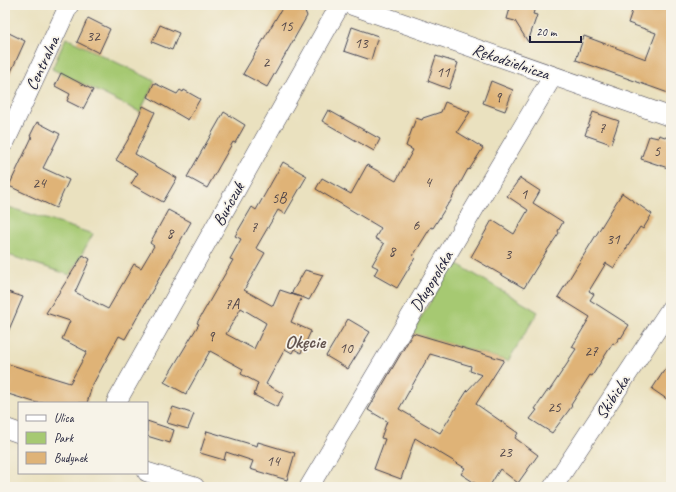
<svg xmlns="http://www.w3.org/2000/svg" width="676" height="492" viewBox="0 0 676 492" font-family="Caveat,sans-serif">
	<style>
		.green { fill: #a6c972; stroke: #647656 }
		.building { fill: #dfb377; fill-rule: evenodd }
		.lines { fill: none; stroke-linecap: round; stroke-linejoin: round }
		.minor-casing { stroke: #403f4f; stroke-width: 20 }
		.minor { stroke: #fff; stroke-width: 19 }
		.labels { text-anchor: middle; stroke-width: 3.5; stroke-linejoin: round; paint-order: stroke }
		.number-label { font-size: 15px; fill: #51464a }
		.street-label { font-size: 17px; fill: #22223b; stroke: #f7f3e8 }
		.quarter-label { font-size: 19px; font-weight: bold; fill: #645550; stroke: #f7f3e8 }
	</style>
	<rect width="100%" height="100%" fill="#f7f3e8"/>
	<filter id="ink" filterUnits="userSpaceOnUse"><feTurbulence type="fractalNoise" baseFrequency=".025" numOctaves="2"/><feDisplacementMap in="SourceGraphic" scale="8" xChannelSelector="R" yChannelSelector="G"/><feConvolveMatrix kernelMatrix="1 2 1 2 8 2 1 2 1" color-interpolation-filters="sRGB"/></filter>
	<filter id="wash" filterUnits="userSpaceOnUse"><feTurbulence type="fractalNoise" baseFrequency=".012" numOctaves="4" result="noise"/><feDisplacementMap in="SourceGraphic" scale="16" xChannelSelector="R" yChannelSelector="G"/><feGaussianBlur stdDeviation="0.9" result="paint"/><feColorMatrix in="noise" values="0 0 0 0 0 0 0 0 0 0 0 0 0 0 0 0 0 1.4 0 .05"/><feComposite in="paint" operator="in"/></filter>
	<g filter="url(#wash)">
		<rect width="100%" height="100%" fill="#eae1bf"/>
		<path class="green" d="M66,38l89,43 -15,31 -88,-43z
			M5,206l88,28 -23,41 -65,-21z
			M454,262l84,50 -30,49 -96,-28z"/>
		<g id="blocks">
			<path class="building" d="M284,5h5l16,6 2,5 -40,71 -24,-13z
				M511,5h25l-3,9 4,1 -9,27 -13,-21 -8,-2z
				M634,5h37v89l-95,-34 8,-24 62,23 10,-26 -28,-10z
				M88,18l22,11 -11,24 -22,-11z
				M160,25l19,8 -7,17 -20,-8z
				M352,27l26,9 -7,24 -27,-9z
				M5,31l20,10 -20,44z
				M436,56l22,7 -9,26 -21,-8z
				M61,73l32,17 -10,19 -16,-8 3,-7 -15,-8z
				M491,81l22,9 -8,21 -22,-8z
				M154,83l23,11 3,-4 3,2 1,-2 16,9 -12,21 -40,-23z
				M445,102l25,10 -13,20 26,16 -14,22 -1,-1 -19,35h-1l-15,24 -2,-1 -18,29 2,2 -18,30 -23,-13 4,-7 -6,-3 12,-21 -9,-6 6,-10 -65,-39 6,-11 29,16 16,-29 29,16 17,-31 -7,-4 10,-28 6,2 1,-2 18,-6z
				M143,106l12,6 -20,42 42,24 -14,24 -32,-18 7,-11 -22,-13 13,-22z
				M328,110l52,29 -6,12 -52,-30z
				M224,112l21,13 -10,18 -2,-1 -26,46 -20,-11z
				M593,112l26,9 -8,23 -26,-9z
				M37,122l23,12 -17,34 26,12 -13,28 -47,-22 23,-49 -2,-1z
				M659,135l12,4v30l-30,-10 8,-23 9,2z
				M283,162l24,14 -22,38 -7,-4 -22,38 9,5 -21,37 29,16 7,-16 21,7 -10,-3 14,-24 18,5 -14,25 -7,-3 -11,25 20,9 -10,22 -7,-4 -2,4 -7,-4 -19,35 18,10 -7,13 -23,-12 4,-12 -17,-9 2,-5 -33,-18 -24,43 -22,-12 35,-58 -2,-1 36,-63 -3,-1 11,-20 -6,-3 17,-29 4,3zM241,308l25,15 -12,26 -28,-15z
				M520,178l20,13 -7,12 30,19 -5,9 1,2 -13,19 -22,36 -53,-31 21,-37 22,14 14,-24 -21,-14z
				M622,193l30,21 -9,15 -3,-2 -26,41 -8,-5 -17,28 5,3 -4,6 39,25 -8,13 -1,-1 -5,7 -2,-1 -21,33 -2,-1 -19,30 1,1 -20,27 -22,-14 7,-9 -2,-1 13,-19 1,1 20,-30h-1l8,-12 -4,-2 18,-30 -32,-20z
				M168,210l23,12 -66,117 -6,-3 -27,50 -5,17h-50l-32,-10v-30l65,20 17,-31 -25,-13 8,-18 -24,-8 37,-58 7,4 -15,33 33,17 26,-45 7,4 13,-22 -4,-3z
				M5,291l18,6 -18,42z
				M348,319l22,13 -5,8h1l-18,29 -22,-13z
				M413,333l91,27 -28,44 42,29 -3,5 23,17 -20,28 -18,-14 -11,18h-8l-20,-13 4,-6 -50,-30 -14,41 -27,-10 11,-30 -4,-1 6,-17 -19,-11zM430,354l41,12 -1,5 12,4 -15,16 -27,42 -41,-24z
				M671,360v42l-19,-13z
				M173,407l21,7 -6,15 -21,-6z
				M147,421l27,9 -4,13 -23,-7z
				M207,431l50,15 1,-4 37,11 -8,27 -37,-11 3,-8 -27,-9 -2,8 -24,-7z"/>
		</g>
	</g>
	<g filter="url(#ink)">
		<use href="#blocks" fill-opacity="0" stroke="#403f4f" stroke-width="1"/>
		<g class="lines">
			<defs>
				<path id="minor" d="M351,5l320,112
					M5,142l64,-137
					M116,403l224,-398
					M5,428l14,5
					M147,472l48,15
					M309,487l244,-411
					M553,487l118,-179"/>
			</defs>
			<use href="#minor" class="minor-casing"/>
			<use href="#minor" class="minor"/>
		</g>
	</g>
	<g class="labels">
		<g class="number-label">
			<text x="286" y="31">15</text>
			<text x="93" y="41">32</text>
			<text x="361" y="48">13</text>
			<text x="266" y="67">2</text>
			<text x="443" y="77">11</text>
			<text x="498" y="102">9</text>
			<text x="602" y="133">7</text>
			<text x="657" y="156">5</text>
			<text x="428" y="187">4</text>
			<text x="39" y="188">24</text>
			<text x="524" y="199">1</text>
			<text x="279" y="203">5B</text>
			<text x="416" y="230">6</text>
			<text x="254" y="232">7</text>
			<text x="170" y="238">8</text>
			<text x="613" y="244">31</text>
			<text x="392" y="256">8</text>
			<text x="508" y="259">3</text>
			<text x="232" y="309">7A</text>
			<text x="211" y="341">9</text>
			<text x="346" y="353">10</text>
			<text x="591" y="356">27</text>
			<text x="554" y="412">25</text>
			<text x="505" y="457">23</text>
			<text x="273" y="466">14</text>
		</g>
		<g class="street-label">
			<text transform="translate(511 61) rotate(19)" y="6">Rękodzielnicza</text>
			<text transform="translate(42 63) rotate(-65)" y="6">Centralna</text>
			<text transform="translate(228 204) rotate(-61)" y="6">Buńczuk</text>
			<text transform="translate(431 281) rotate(-59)" y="6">Długopolska</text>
			<text transform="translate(612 397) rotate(-57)" y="6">Skibicka</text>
		</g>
		<g class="quarter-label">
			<text x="305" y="348">Okęcie</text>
		</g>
	</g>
	<rect width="676" height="492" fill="none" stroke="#f7f3e8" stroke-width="20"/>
	<rect x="18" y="402" width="130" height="72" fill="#f7f3e8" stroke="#a29fa3"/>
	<rect x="26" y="415" width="20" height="6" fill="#ffffff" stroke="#a29fa3"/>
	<text x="54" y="422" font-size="12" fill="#22223b">Ulica</text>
	<rect x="26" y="432" width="20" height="12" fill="#a6c972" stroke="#a29fa3"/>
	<text x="54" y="442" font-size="12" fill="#22223b">Park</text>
	<rect x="26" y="452" width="20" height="12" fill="#dfb377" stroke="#a29fa3"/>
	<text x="54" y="462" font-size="12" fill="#22223b">Budynek</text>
	<path d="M530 36v6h51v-6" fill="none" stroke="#22223b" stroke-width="2"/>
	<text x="536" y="36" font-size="12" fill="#22223b" stroke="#f7f3e8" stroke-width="3" paint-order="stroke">20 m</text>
</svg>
